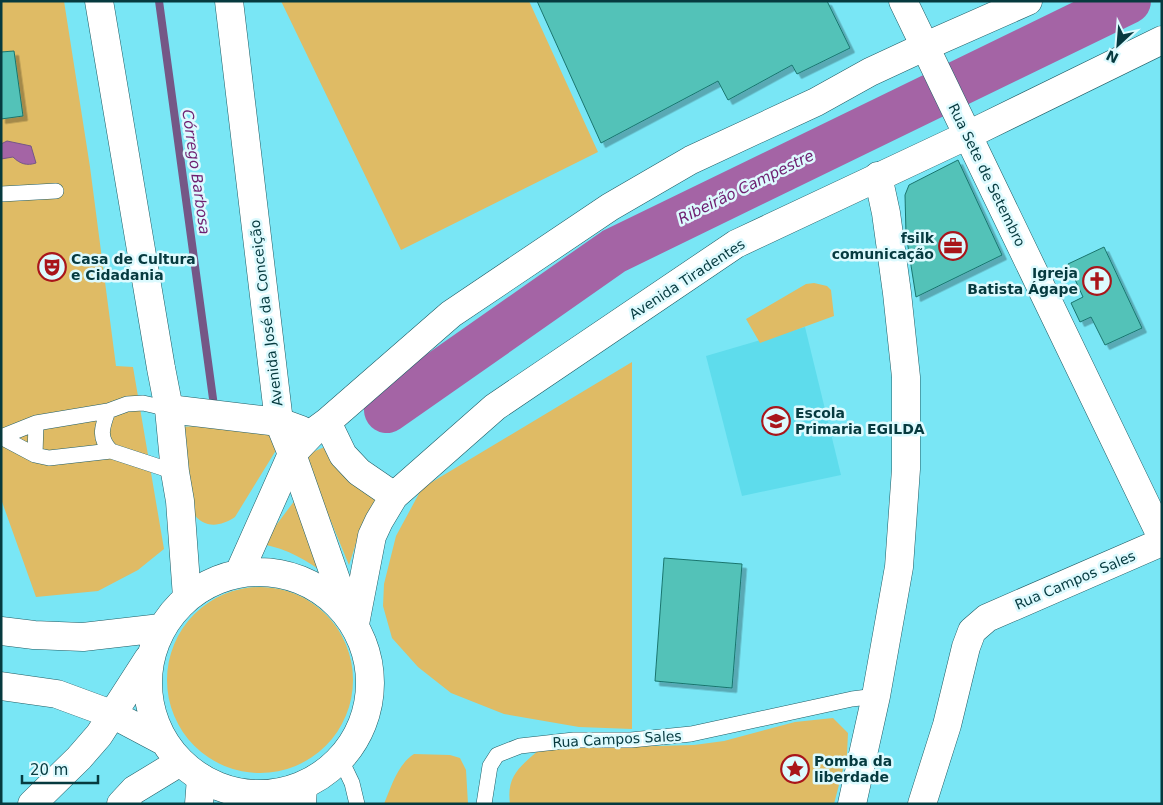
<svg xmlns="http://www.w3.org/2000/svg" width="1163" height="805" viewBox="0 0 1163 805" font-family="'DejaVu Sans',sans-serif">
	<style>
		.built { fill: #5edcec }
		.green { fill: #dfbb65 }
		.water { fill: #a464a5; stroke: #755786 }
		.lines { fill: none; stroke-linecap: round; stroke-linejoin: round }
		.stream { stroke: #755786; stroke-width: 8 }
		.river { stroke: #a464a5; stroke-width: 46 }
		.building { fill: #53c2b8; stroke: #19756e; filter: url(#shadow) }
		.service-casing { stroke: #205c64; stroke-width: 16 }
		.minor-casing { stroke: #205c64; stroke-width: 29 }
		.tertiary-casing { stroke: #205c64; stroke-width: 29 }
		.secondary-casing { stroke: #205c64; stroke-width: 29 }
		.service { stroke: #fff; stroke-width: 15 }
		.minor { stroke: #fff; stroke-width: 28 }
		.tertiary { stroke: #fff; stroke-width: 28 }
		.secondary { stroke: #fff; stroke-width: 28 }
		.labels { text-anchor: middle; stroke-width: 5; stroke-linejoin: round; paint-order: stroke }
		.street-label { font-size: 14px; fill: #063a3f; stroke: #ddfafe }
		.poi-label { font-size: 14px; font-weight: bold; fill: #063a3f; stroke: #ddfafe; text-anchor: start }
		.water-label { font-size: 15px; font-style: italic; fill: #6e1e70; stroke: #ddfafe }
	</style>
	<defs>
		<filter id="shadow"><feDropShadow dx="4.5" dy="4.5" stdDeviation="0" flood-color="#0004"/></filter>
	</defs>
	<rect width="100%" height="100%" fill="#79e6f5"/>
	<path class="built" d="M805,327l36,148 -99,21 -36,-140z"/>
	<path class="green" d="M1,1h63l26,166 26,199 17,1 31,182 -26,21 -40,21 -62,6 -35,-98z
		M281,1h248l69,151 -197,98z
		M814,283l13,3 4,4 3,26 -74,27 -14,-24 60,-35z
		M632,362v367l-53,-2 -75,-13 -53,-21 -33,-26 -26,-29 -9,-32 1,-22 12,-48 26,-48z
		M270,423l8,24 -43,70c-15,10 -31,12 -43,-5 -6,-8 -13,-70 -16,-85z
		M327,446l51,52 -18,33 -11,34 -41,-99v-12z
		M295,500l32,76c-19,-16 -40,-27 -65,-32z
		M167 680a93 93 0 1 1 186 0a93 93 0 1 1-186 0Z
		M833,718l15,15 -1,21 -13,50h-324c-4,-29 11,-38 30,-55l154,-4 30,-4 71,-19z
		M414,754l36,1 10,3 6,12 2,34h-84c7,-17 14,-40 30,-50z"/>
	<path class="water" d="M7,141l24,5 5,17c-9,3 -16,1 -23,-6l-12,2v-15z"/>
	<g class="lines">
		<path class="stream" d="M159,1l55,405"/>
		<path class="river" d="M387,410l227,-159 514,-250"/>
	</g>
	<path class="building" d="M537,1h290l23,47 -53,26 -5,-9 -64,35 -10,-19 -117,62z
		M14,51l9,65 -22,3v-67z
		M958,160l44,95 -86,42 -10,-63 -1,-39 4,-10z
		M1104,247l38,81 -37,17 -14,-28 -11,5 -9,-19 12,-6 -15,-33z
		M664,558l78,6 -10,124 -77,-7z"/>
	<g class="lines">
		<defs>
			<path id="service" d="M1,194l55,-3
				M108,411c-6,16 -10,27 3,40l64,21
				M1,437l35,-14 72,-12 19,-7 16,-1 26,6
				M1,437l34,18 14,3 62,-7
				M35,455l1,-32
				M341,760l11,23 5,21
				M484,804l6,-38 7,-11 23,-9 54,-6h57l60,-6 161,-35 24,-3"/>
			<path id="minor" d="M169,409l110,13 22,8
				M121,804l13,-14 46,-28
				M199,804l2,-26
				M302,804l1,-18
				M922,804l25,-79 19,-78 6,-16 15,-13 175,-76"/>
			<path id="tertiary" d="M99,1l62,367 8,41 6,63 5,29 7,96
				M229,1l50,421 13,32 56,160
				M903,1l259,537
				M852,804l24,-108 23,-129 7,-98v-92l-9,-84 -11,-80 -8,-37"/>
			<path id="secondary" d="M327,422l16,33 16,17 35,24
				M148 683a111 111 0 1 1 222 0a111 111 0 1 1-222 0Z
				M239,573l53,-119 20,-21 15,-11 124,-108 159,-107 81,-47 125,-58 54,-30 56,-26 102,-45
				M355,624l17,-88 7,-15 15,-25 101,-89 241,-163 232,-109 194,-95
				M1,631l33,4 49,2 78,-9
				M1,686l56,8 57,21 49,26
				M32,804l47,-46 20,-23 49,-76"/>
		</defs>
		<use href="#service" class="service-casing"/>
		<use href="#minor" class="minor-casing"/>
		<use href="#tertiary" class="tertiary-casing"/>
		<use href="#secondary" class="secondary-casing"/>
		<use href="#service" class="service"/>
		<use href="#minor" class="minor"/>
		<use href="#tertiary" class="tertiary"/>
		<use href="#secondary" class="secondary"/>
	</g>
	<defs>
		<symbol id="office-ring" viewBox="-11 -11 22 22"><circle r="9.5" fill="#ddfafe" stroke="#a9151a" stroke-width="1.5"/><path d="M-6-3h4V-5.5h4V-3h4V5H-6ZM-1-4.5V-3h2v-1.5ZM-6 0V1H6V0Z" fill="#a9151a"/></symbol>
		<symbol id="theatre-ring" viewBox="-11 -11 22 22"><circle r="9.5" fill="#ddfafe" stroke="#a9151a" stroke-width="1.5"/><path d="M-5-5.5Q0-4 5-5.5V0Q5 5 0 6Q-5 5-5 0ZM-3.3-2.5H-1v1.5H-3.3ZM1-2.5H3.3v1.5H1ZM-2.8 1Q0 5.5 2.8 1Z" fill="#a9151a"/></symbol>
		<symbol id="church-ring" viewBox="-11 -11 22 22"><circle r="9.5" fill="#ddfafe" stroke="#a9151a" stroke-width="1.5"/><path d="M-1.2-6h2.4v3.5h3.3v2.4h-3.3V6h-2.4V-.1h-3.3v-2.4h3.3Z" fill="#a9151a"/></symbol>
		<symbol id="school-ring" viewBox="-11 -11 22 22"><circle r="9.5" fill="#ddfafe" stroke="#a9151a" stroke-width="1.5"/><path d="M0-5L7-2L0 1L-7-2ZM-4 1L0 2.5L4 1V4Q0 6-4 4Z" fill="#a9151a"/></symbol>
		<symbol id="sight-ring" viewBox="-11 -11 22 22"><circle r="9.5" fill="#ddfafe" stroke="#a9151a" stroke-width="1.5"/><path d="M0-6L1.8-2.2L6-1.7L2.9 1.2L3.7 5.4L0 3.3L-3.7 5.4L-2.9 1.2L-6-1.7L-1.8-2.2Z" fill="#a9151a"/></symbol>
	</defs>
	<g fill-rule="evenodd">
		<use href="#office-ring" x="937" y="230" width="32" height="32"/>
		<use href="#theatre-ring" x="36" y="251" width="32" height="32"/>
		<use href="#church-ring" x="1081" y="265" width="32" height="32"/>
		<use href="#school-ring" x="760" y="405" width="32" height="32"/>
		<use href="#sight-ring" x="779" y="753" width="32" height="32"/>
	</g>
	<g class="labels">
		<g class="street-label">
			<text transform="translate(987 175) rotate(64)" y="5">Rua Sete de Setembro</text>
			<text transform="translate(687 279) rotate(-33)" y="5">Avenida Tiradentes</text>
			<text transform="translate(266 313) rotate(-97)" y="5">Avenida José da Conceição</text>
			<text transform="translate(1075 580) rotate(-23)" y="5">Rua Campos Sales</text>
			<text transform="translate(617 739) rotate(-3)" y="5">Rua Campos Sales</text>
		</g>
		<g class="poi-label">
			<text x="934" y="243" text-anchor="end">fsilk<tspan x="934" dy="16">comunicação</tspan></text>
			<text x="71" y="264">Casa de Cultura<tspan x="71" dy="16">e Cidadania</tspan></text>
			<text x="1078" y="278" text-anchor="end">Igreja<tspan x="1078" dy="16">Batista Ágape</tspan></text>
			<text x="795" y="418">Escola<tspan x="795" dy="16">Primaria EGILDA</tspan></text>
			<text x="814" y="766">Pomba da<tspan x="814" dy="16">liberdade</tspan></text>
		</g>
		<g class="water-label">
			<text transform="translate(196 172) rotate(82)" y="5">Córrego Barbosa</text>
			<text transform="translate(746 187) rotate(-26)" y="5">Ribeirão Campestre</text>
		</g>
	</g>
	<rect width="1163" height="805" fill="none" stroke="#063a3f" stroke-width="5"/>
	<g transform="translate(1118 45) rotate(206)" stroke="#ddfafe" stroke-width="4" paint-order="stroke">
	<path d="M0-4L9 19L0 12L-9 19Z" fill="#063a3f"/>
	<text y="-8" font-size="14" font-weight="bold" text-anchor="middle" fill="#063a3f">N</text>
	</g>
	<path d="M22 775v8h76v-8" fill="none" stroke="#063a3f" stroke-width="2.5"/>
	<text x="30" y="775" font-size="15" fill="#063a3f" stroke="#ddfafe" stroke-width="4" paint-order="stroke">20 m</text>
</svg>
